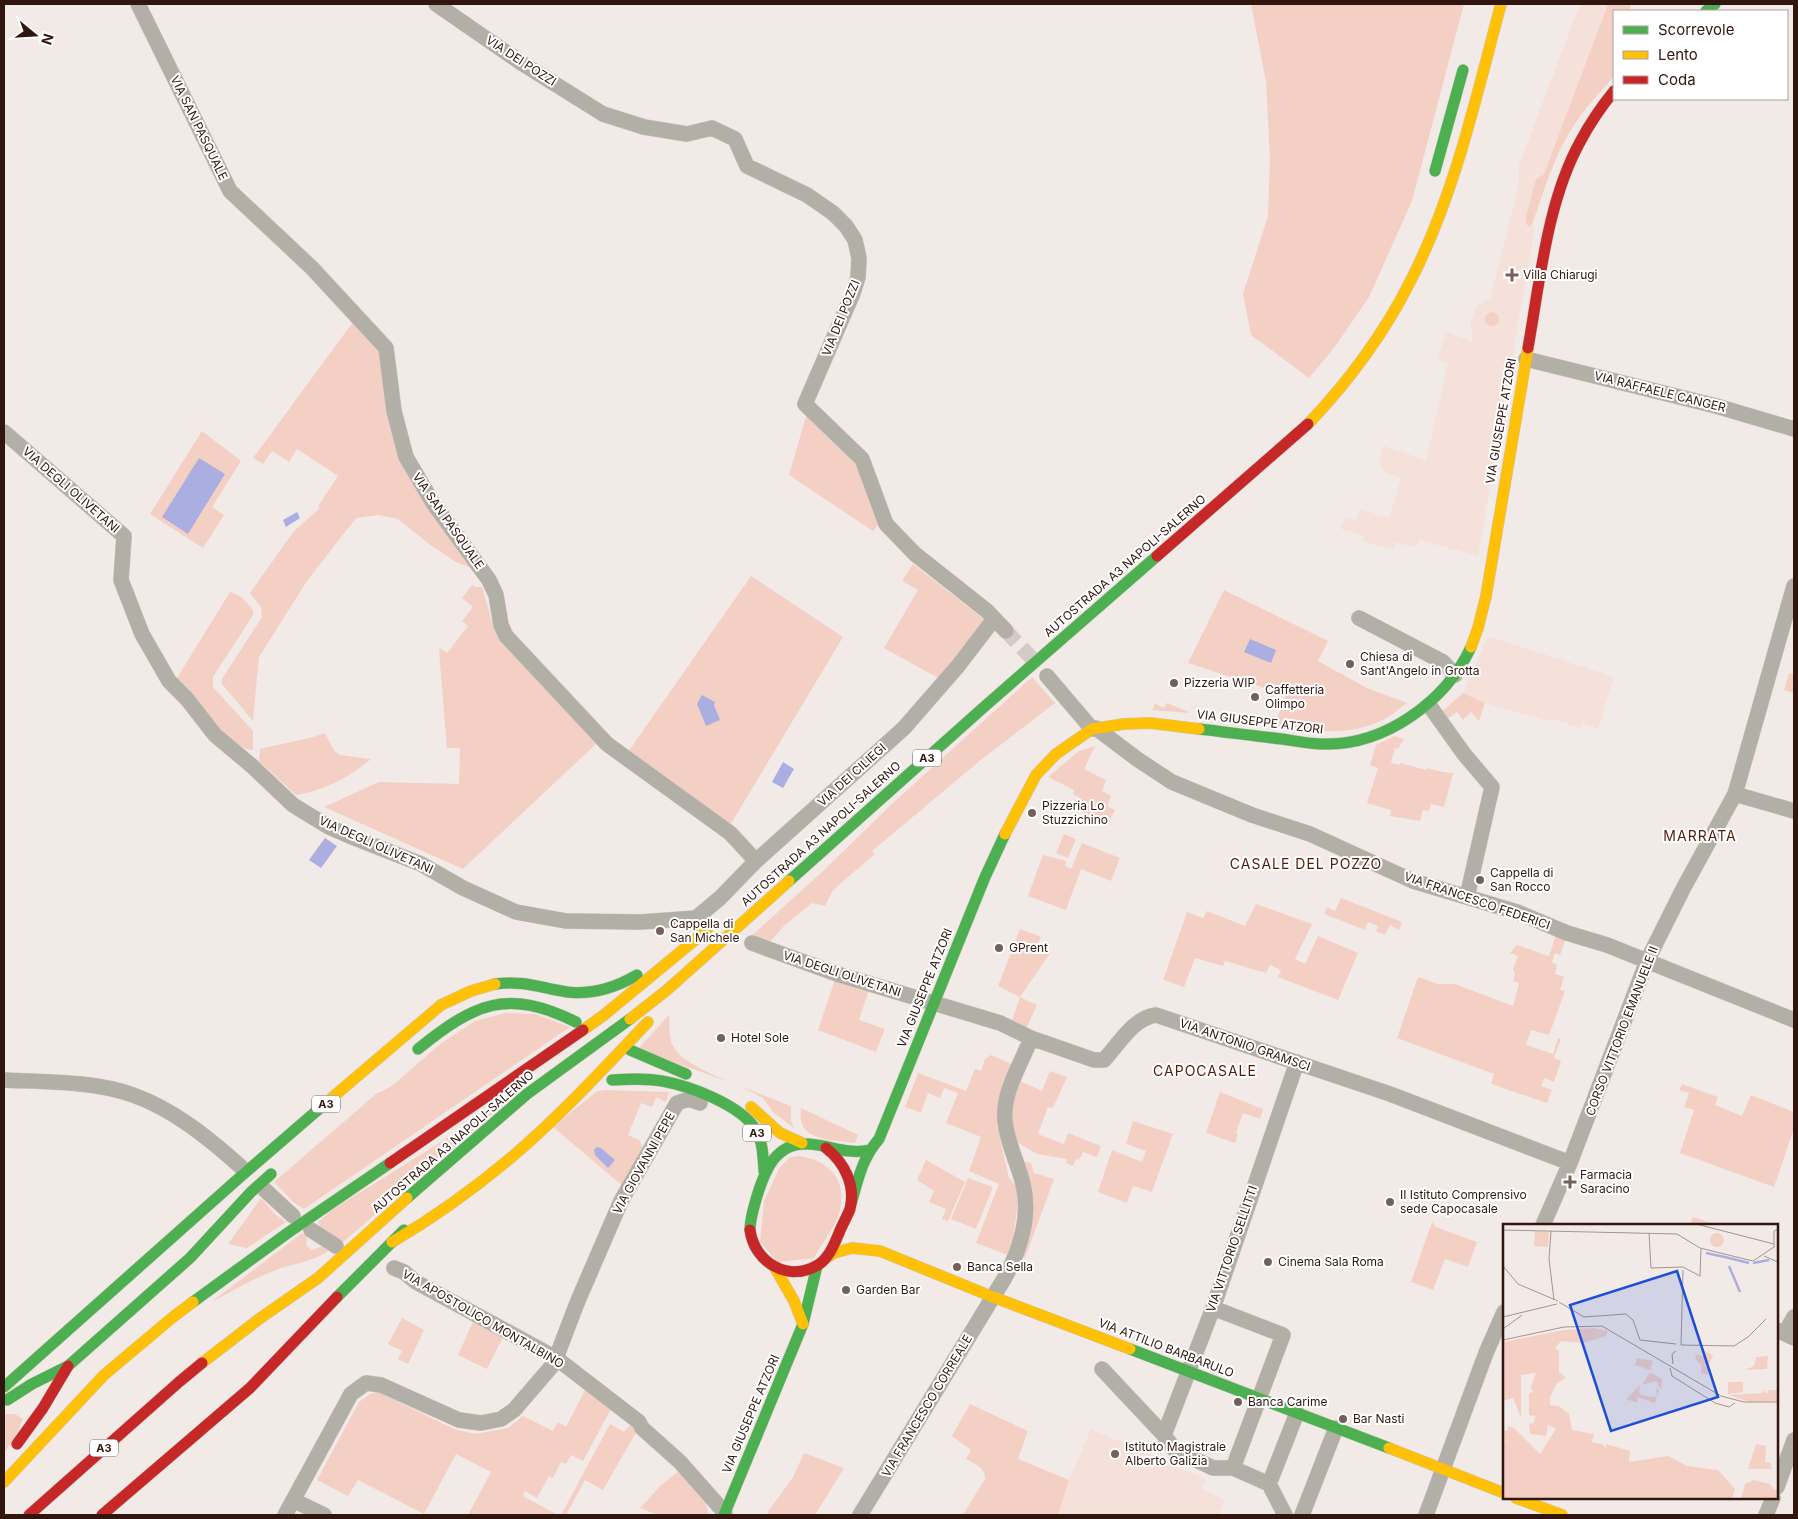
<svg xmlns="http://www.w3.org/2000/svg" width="1798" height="1519" viewBox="0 0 1798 1519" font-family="Inter,sans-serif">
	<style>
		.built { fill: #f6e1da }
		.green { fill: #f4d0c4 }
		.water { fill: #abaee1 }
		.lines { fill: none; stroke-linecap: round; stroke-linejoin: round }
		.street-tunnel { stroke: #d5cac6; stroke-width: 15; stroke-dasharray: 15 8; stroke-linecap: butt }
		.street-casing { stroke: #cec5c1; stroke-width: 16 }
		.fast-casing { stroke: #cec5c1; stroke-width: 12 }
		.slow-casing { stroke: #cec5c1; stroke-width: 12 }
		.jam-casing { stroke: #cec5c1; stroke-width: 12 }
		.street { stroke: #b1afa6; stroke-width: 15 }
		.fast { stroke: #4caf50; stroke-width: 11 }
		.slow { stroke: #ffc107; stroke-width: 11 }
		.jam { stroke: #c62828; stroke-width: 11 }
		.poi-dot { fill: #74605a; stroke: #fff; stroke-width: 2 }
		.labels { text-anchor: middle; stroke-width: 4; stroke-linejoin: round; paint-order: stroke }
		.shield { fill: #fff; stroke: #6e5c56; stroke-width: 1 }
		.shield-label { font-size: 11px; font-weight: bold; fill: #30160e }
		.street-label { font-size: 12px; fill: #30160e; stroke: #fff }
		.poi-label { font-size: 12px; fill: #30160e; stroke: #fff; text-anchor: start }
		.neighbourhood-label { font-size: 14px; letter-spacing: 1px; fill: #541d0a; stroke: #fff }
		.inset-river { fill: none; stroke: #abaee1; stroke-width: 2.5 }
		.inset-road { fill: none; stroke: #a49590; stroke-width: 1 }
		.view { fill: #1d4ed8; fill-opacity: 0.15; stroke: #1d4ed8; stroke-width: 2.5 }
		.inset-edge { fill: none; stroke: #30160e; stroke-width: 2.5 }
	</style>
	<rect width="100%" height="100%" fill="#f2eae7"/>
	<path class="built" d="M1580,4h28l-64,170 -8,5 -11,41 3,7 4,-2 3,1 -57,330 -59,-16 -3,8 -21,-6 -2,8 -30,-9 1,-5 -23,-7 4,-12 11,4 4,-12 29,9 12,-40 -16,-5 -6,-11 5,-16 42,14 22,-96 -11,-5 9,-27 27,9 -2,-13v-9l6,-13 13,-8 28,-110 1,-23z
		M1488,636l126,41 -16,52 -15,-6 -2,5 -29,-9 -8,1 -59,-17 -22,-10z
		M1091,1429l115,50 -4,10 23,11 -7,15h-160l11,-35z"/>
	<path class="green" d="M1251,4h213l-52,197 -43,96 -35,51 -25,30 -58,-43 -8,-41 25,-78 2,-57 -4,-77z
		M1608,4h23l-2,7h-15v65c-11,14 -25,27 -35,42 -23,31 -34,70 -47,107l-4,2 -3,-7 11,-41 8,-5z
		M1485 319a7 7 0 1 1 14 0a7 7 0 1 1-14 0Z
		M353,322l26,29 21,109 4,10 70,99 -18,-7 -27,-18 -31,-25 -19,-4 -23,3 -49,63 -48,76 -6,64 -31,-37v-5l40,-62 -1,-10 -11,-14 44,-62 26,-23 -2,-2 20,-30 -41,-27 -8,13 -17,-11 -9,13 -10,-6z
		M807,413l51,49 22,61 -7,8 -84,-56z
		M202,431l39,30 -29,46 12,8 -21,33 -53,-34z
		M913,564l72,56 -32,41 -15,17 -54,-30 34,-58 -16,-9z
		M751,576l92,61 -114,190 -101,-75z
		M472,585l3,2h7l14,48 33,32 69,75 -135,127 -139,-62 55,-25 80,2 1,-36h-13l-8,-98 1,-2 7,5 21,-27 -6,-5 11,-14 -11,-9z
		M1224,590l104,51 -10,20 49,27 40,15c-6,4 -12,10 -19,14 -35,21 -76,14 -114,9l12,-31 -98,-32z
		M230,592l12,5 11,13v5l-40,62v10l40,44v19c-21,1 -62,-55 -76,-72z
		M1789,673l5,1v19l-10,-3z
		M1032,677l23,26 -73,56 -110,92 3,3 -42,36 -8,16 -13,-3 -26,21 -18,20 -19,-6 72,-65 73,-71z
		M1463,693l22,10 -6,18 -8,-9 -8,8 -6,-8 -13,9 -5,-7z
		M1167,703l24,10 -39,-3 3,-6 9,4z
		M325,733l8,16 6,6 32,4c-22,19 -46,31 -75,36l-37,-34 1,-12 53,-12z
		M1394,736l10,3 -6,10 -3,-1 -4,15 8,2 1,-2 26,7 1,-2 15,4 11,1 -9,34 -13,-3 -2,7 -6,-1 -3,11 -30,-5 1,-6 -24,-7 11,-35 -8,-3 6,-20z
		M1095,746l-11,23 22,11 -4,11 9,5 -4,10 8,4 -7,14 -33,-15 5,-11 -7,-4 1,-4 -26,-13 31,-26z
		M1064,834l12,5 -8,19 -12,-5z
		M1082,843l38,15 -9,23 -30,-12 -15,41 -38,-14 15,-41 23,6 -1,5 6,3z
		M1341,898l61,24 -3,8 -9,-5 -5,10 -9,-4 2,-5 -10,-4 -3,8 -41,-16 3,-7 8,4z
		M1256,904l56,20 -17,35 10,5 13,-28 40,17 -20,47 -60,-23 3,-7 -11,-5 -4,8 -41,-12 -2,5 -28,-8 -11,29 -21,-7 24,-68 16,6 4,-7 38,15z
		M1020,929l21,8 -4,10 14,5 -31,45 17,8 -12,26 -14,-7 9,-27 -22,-11z
		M1556,935l10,3 -6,17 -5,-2 -3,9 5,3 -2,9 9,3 -4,13 5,1 -16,44 -18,-5 -5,15 27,9 5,-16 3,1 -7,19 7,3 -7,21 -10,-4 -3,8 11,4 -5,13 -56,-19 3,-10 -97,-36 21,-61 20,7h17l58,22 6,-23 -6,-2 2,-8 -2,-4 5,-13 -8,-3 7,-8 32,11z
		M837,974l34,10 -12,36 26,9 -9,23 -58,-22z
		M505,1013l30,1 35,13 -266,182 -11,-7 -19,-20 102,-88 16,-8 48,-42 35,-23z
		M669,1015c1,10 -1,22 4,31 8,16 41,29 56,36l-91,-33z
		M991,1055l20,9 -10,34 -4,27 12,53 7,8 2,17 -5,37 -5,15 -32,-12 23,-59 -30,-13 12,-34 -35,-14 12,-30 -14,-5 -4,10 -12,-5 -7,20 -16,-6 13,-34 48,18 9,-22 6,2 4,-12z
		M1050,1071l17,6 -14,31 -5,-1 -10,27 26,10 4,-11 33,13 -4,11 -14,-5 -4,8 -3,-1 -3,7 -7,-3 1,-4 -30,-5 -17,-10 -5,-7 -5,-27 10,-29 22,10z
		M1682,1084l36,13 -3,8 27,11 9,-21 43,17v16l-20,59 -94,-34 14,-43 -10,-3 5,-14 -10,-3z
		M740,1086l51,20v14l3,8 -21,-16 -10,-14z
		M604,1090l65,2 -3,10 -10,-5 -4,10 -11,-4 -13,32 11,5 5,11 -20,36 -71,-60 43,-35z
		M1220,1092l43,17 -3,10 -17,-6 -7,20 2,1 -3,9 -29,-10z
		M508,1100l-166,143 -17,-8 -7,-13 14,-12z
		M801,1108l57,27 -3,8c-16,-3 -51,-1 -54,-23 -1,-3 0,-8 0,-12z
		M1133,1121l40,13 -21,58 -19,-6 -6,17 -29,-11 14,-42 30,12 4,-11 -20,-7z
		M798,1156c6,1 13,2 19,5 24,11 29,33 21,56 -6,14 -17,28 -24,41l-36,4 -18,-20 4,-41 16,-34 9,-9z
		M1015,1159l16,4 3,10 20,6 -29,79 -9,-3 8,-33z
		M926,1160l39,22 -17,39 -6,-2 4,-10 -17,-7 5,-11 -17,-11z
		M968,1178l25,9 -17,42 -25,-10z
		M261,1198l14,16 11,8 -39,26 -19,-4z
		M1693,1217l25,8h-28z
		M1432,1222l4,5 41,15 -9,25 -23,-8 -12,31 -22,-8z
		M302,1233l5,4 -1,8 6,5 8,-3 12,1c-16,14 -39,15 -58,23 -22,8 -43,21 -64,32z
		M402,1318l22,12 -16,34 -10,-5 4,-8 -14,-7z
		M474,1319l30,16 -17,34 -29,-14z
		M586,1388l26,19 -29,54 -12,-6 -5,9 -5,-2 -8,16 -4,-2 -12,22 -12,-7 -2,5 35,19h-90l23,-43 -35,-18 -32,60 -66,-34 -10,16 -31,-16 42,-78 11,-8 8,-2 76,37 21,5 33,-6 15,-12 30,15 5,-9 8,5z
		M970,1404l58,27 -10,28 51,21 -11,35h-95l22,-36c1,-11 -10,-15 -19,-20l5,-9 -19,-14z
		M6,1414h9l8,5 -7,17 -12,17v-37z
		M610,1424l14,8 7,-8 7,5 -35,61 -18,-10 -19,35 -4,-2z
		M804,1453l40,15 -29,47h-45l-3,-2 26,-36z
		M679,1471l26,30 4,14h-51l-18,-7 21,-23z"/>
	<path class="water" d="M199,458l26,16 -37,60 -26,-17z
		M297,512l3,6 -14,9 -3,-7z
		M1250,639l26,11 -5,13 -27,-11z
		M702,695l13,7 -1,3 6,15 -14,6 -9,-22z
		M783,762l11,7 -11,19 -11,-6z
		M325,838l12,8 -16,22 -12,-8z
		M597,1147l4,1 14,12 -7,8 -13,-13 -1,-5z"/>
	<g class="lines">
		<path class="street-tunnel" d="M1006,631l33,35"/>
		<defs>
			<path id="street" d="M138,4l92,187 82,77 74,80 8,63 12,46 27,46 56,77 7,15 5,30 5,11 101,108 123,89 26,28
				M436,4l87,60 80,50 41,13 43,7 25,-6 23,11 12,27 60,29 26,18 13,13 9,14 4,18 -1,19 -5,16 -48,111 57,55 24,65 29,30 72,57 19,20
				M1526,359l190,47 78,23
				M4,432l120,104 -3,44 21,54 27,47 18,18 28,36 37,31 41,39 36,22 23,10 69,27 42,24 53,24 50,9 75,1 55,-4 6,4
				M1359,618l84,44 12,13
				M1047,676l45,53
				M1429,705l35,49 28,33 -25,110
				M1096,728l41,31 35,23 80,33 58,19 103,47 104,31 50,21 40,12 187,75
				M1735,794l59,17
				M696,918l24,-20 36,-37 148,-133 54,-62 36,-47
				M752,943l85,31 163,49 31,15 63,22h10c15,-16 29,-42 52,-45l234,79 180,69
				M4,1080c41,2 90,1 129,15 40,14 77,44 108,72
				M265,1190l28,26
				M1543,1225l27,-62 77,-202 37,-74 51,-93 59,-208
				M311,1230l25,16
				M394,1268l10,4 12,10 140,76 83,64 3,6 38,34 45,51
				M1213,1308l70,27 -50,133
				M1777,1330l17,8
				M1785,1333l9,-16
				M1102,1369l62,66 10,14 39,19h20l36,16 16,31
				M1164,1435l49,-127 84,-246
				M1271,1479l26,-66
				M1777,1487l17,-47
				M293,1500l31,15
				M285,1515l66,-121 15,-11 15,2 78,35 22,3 20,-4 13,-9 37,-43 5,-9 21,-55 44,-102 56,-98 12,-4 11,4
				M860,1515l144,-236c16,-28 27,-63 19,-95 -5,-21 -16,-41 -18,-63 -3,-29 16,-56 26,-83
				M1302,1515l34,-87
				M1426,1515l60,-162 18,-41
				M1766,1515l7,-17"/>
			<path id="fast" d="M1706,11l9,-7
				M1435,171l28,-101
				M1199,729c27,3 55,7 83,10 13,2 27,5 41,5 62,2 123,-43 148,-97
				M789,881l195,-174 173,-151
				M495,984c29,-4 45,4 72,8 26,3 48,-4 70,-17
				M418,1049c57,-46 89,-61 158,-27
				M630,1050l56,24
				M612,1080c17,-1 33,-2 50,1 28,5 79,24 94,49 7,12 7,27 8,41
				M407,1198l120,-104 103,-75
				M851,1204c7,-24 11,-46 28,-65l106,-262 20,-43
				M750,1230c0,-12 4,-23 7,-34 8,-26 19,-54 51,-52 22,1 39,11 61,6
				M337,1297l67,-67
				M193,1302l96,-70 101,-69
				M1130,1349l259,99
				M4,1387l235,-209 88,-76
				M7,1400l25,-16 36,-18 122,-108 61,-66 20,-18
				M724,1515l79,-191 14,-58"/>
			<path id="slow" d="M1308,424c41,-43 76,-90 103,-144 44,-86 65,-183 90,-276
				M1471,647l7,-19 8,-32 42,-248
				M1005,834l31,-59 20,-21 36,-25 32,-5 26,-1 49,6
				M630,1019l37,-29 122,-109
				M583,1030l21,-15 103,-85
				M327,1102l114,-97 30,-14 24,-7
				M751,1107l29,26 22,10
				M392,1242c43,-25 83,-54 121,-86 48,-41 91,-88 135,-134
				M825,1259l9,-6 18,-5 28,3 113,46 137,52
				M775,1268l19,33 9,23
				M202,1363l57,-44 59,-41 89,-80
				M1389,1448l115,45
				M4,1482l100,-107 69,-58 20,-15
				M1516,1498l46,17"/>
			<path id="jam" d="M1528,348c12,-67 19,-146 52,-206 10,-19 21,-35 34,-51
				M1157,556l151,-132
				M390,1163l193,-133
				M750,1230c4,32 38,53 68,35 11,-7 16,-20 21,-32 3,-8 8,-16 11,-24 6,-24 -6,-47 -24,-61
				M17,1444l26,-36 25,-42
				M29,1515l150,-133 23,-19
				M102,1515l148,-127 87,-91"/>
		</defs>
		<use href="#street" class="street-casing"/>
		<use href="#fast" class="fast-casing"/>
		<use href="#slow" class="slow-casing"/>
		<use href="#jam" class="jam-casing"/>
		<use href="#street" class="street"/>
		<use href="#fast" class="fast"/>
		<use href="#slow" class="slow"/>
		<use href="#jam" class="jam"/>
	</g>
	<g class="poi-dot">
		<path d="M1509.5 267.5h5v5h5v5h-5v5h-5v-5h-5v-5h5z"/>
		<circle cx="1350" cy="664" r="5"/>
		<circle cx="1174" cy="683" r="5"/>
		<circle cx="1255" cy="697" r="5"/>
		<circle cx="1032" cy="813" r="5"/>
		<circle cx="1480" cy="880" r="5"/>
		<circle cx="660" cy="931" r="5"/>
		<circle cx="999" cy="948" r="5"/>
		<circle cx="721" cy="1038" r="5"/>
		<path d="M1567.5 1174.5h5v5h5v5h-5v5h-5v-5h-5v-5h5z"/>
		<circle cx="1390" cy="1202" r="5"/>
		<circle cx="1268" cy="1262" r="5"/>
		<circle cx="957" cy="1267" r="5"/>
		<circle cx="846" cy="1290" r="5"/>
		<circle cx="1238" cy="1402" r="5"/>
		<circle cx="1343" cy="1419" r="5"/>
		<circle cx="1115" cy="1454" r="5"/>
	</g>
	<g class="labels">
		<g class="shield">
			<rect x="913" y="749.5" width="28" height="17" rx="4"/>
			<rect x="312" y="1095.5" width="28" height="17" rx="4"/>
			<rect x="743" y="1124.5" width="28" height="17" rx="4"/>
			<rect x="90" y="1439.5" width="28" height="17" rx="4"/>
		</g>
		<g class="shield-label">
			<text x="927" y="762">A3</text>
			<text x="326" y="1108">A3</text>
			<text x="757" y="1137">A3</text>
			<text x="104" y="1452">A3</text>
		</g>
		<g class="street-label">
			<text transform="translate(521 61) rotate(33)" y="4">VIA DEI POZZI</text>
			<text transform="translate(199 128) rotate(64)" y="4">VIA SAN PASQUALE</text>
			<text transform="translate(841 318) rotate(-68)" y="4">VIA DEI POZZI</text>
			<text transform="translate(1660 392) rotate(14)" y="4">VIA RAFFAELE CANGER</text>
			<text transform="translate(1501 421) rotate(-80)" y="4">VIA GIUSEPPE ATZORI</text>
			<text transform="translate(71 490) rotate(41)" y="4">VIA DEGLI OLIVETANI</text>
			<text transform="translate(448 521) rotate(55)" y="4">VIA SAN PASQUALE</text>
			<text transform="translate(1125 566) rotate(-41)" y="4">AUTOSTRADA A3 NAPOLI-SALERNO</text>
			<text transform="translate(1260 722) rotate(7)" y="4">VIA GIUSEPPE ATZORI</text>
			<text transform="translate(852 775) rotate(-42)" y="4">VIA DEI CILIEGI</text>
			<text transform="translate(821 834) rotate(-42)" y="4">AUTOSTRADA A3 NAPOLI-SALERNO</text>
			<text transform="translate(376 845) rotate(24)" y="4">VIA DEGLI OLIVETANI</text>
			<text transform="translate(1477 901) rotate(19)" y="4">VIA FRANCESCO FEDERICI</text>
			<text transform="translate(842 974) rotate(18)" y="4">VIA DEGLI OLIVETANI</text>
			<text transform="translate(925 988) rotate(-68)" y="4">VIA GIUSEPPE ATZORI</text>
			<text transform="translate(1622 1031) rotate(-69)" y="4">CORSO VITTORIO EMANUELE II</text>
			<text transform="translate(1245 1045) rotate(19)" y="4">VIA ANTONIO GRAMSCI</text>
			<text transform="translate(453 1142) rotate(-41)" y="4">AUTOSTRADA A3 NAPOLI-SALERNO</text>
			<text transform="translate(644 1163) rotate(-61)" y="4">VIA GIOVANNI PEPE</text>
			<text transform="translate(1232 1249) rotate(-71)" y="4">VIA VITTORIO SELLITTI</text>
			<text transform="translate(483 1319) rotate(30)" y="4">VIA APOSTOLICO MONTALBINO</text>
			<text transform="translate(1166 1348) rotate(21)" y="4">VIA ATTILIO BARBARULO</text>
			<text transform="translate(927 1406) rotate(-59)" y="4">VIA FRANCESCO CORREALE</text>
			<text transform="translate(751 1414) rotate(-67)" y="4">VIA GIUSEPPE ATZORI</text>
		</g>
		<g class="poi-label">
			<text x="1523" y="279">Villa Chiarugi</text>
			<text x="1360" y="661">Chiesa di<tspan x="1360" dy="14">Sant'Angelo in Grotta</tspan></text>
			<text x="1184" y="687">Pizzeria WIP</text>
			<text x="1265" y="694">Caffetteria<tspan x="1265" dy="14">Olimpo</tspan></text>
			<text x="1042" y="810">Pizzeria Lo<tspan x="1042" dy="14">Stuzzichino</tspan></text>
			<text x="1490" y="877">Cappella di<tspan x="1490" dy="14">San Rocco</tspan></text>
			<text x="670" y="928">Cappella di<tspan x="670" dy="14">San Michele</tspan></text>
			<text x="1009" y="952">GPrent</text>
			<text x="731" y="1042">Hotel Sole</text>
			<text x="1580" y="1179">Farmacia<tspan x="1580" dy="14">Saracino</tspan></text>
			<text x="1400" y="1199">II Istituto Comprensivo<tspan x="1400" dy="14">sede Capocasale</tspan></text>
			<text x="1278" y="1266">Cinema Sala Roma</text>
			<text x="967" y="1271">Banca Sella</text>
			<text x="856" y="1294">Garden Bar</text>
			<text x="1248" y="1406">Banca Carime</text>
			<text x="1353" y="1423">Bar Nasti</text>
			<text x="1125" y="1451">Istituto Magistrale<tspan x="1125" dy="14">Alberto Galizia</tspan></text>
		</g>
		<g class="neighbourhood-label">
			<text x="1700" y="841">MARRATA</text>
			<text x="1306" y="869">CASALE DEL POZZO</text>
			<text x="1205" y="1076">CAPOCASALE</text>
		</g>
	</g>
	<g transform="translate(1503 1224)">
		<rect width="275" height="275" fill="#f2eae7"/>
		<path d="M32,7l14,1 -1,15 -14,-1zM207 16a7 7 0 1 1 14 0a7 7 0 1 1-14 0ZM90,104l15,3 -2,5 -23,7 -22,-2 -6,7 4,3v21l7,6 -9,5 -7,14v8l9,1 10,8 3,16 22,4 -2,8 12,3 2,4v-5l24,7 -1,11 39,-6 19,10 31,4 17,19 -3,10h-229v-57h6l-6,-1v-10l5,-1v-4l6,2 26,26 16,-25 -8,-4 -2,11 -16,-2 -1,-10 5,-1 1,-7 -6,-1v-22l4,-1 -2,-5 5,-14 -15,2v43l-8,-20 -10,3v-59l62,-12zM205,125l2,1 -1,3 2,1 2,2 -4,8 -6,2 5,1v8l-7,-2v-8l-6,-7 2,-4 8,3 -1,-7 5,4zM265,132l-1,13 -22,1 9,-4 2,-9zM134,134l16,3 -3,9 -15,-5zM147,148l12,7 -1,11 -5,-9 -14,4zM225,158h15v10l-15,2zM137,161l-1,8 6,3 12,1 -1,-9 3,2 -4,13 -18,-6 1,6 -12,-4zM260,166l4,4 1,-4h10v11l-28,1 -20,-7 33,-2zM253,220l10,2 -1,16 5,1 2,6h-24zM251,256l16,4 4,6 4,-2v11h-37l4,-15z" fill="#f4d0c4"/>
		<path class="inset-river" d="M203,29l19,4M222,33l24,6M250,39l16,-3M226,42l11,26"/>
		<path class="inset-road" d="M193,0l78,20M0,6l174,4 23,14 53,13 21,-14v-16l4,-2M48,7l-2,28 5,41M146,9l2,35 32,-1 17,9 1,-27M261,32l14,6M0,42l15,18 40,17M56,78l25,15 42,-3 7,6 7,20 36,4M0,93l54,-13M0,105l19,-14M0,116l61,-13 38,-1 119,70 23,6h34M178,121l2,-75M178,121l53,1 14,-9 18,-18M170,140l-1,-10 4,-3M167,144l2,8 43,27 14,4 6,-4"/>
		<path class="view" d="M174,47l41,126 -107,34 -41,-126z"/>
		<rect width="275" height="275" class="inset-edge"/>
	</g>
	<rect width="1798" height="1519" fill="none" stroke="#30160e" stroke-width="10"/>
	<rect x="1613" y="10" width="175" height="90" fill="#ffffff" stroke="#aca29f"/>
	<rect x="1623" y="26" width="25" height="8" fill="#4caf50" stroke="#aca29f"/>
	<text x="1658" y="35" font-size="15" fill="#30160e">Scorrevole</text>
	<rect x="1623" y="51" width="25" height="8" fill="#ffc107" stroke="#aca29f"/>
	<text x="1658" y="60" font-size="15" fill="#30160e">Lento</text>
	<rect x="1623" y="76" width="25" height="8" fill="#c62828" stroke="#aca29f"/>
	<text x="1658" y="85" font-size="15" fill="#30160e">Coda</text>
	<g transform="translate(35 35) rotate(108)" stroke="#ffffff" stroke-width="4" paint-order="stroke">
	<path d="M0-4L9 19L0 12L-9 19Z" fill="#30160e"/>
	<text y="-8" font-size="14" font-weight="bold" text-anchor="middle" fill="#30160e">N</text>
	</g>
</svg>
